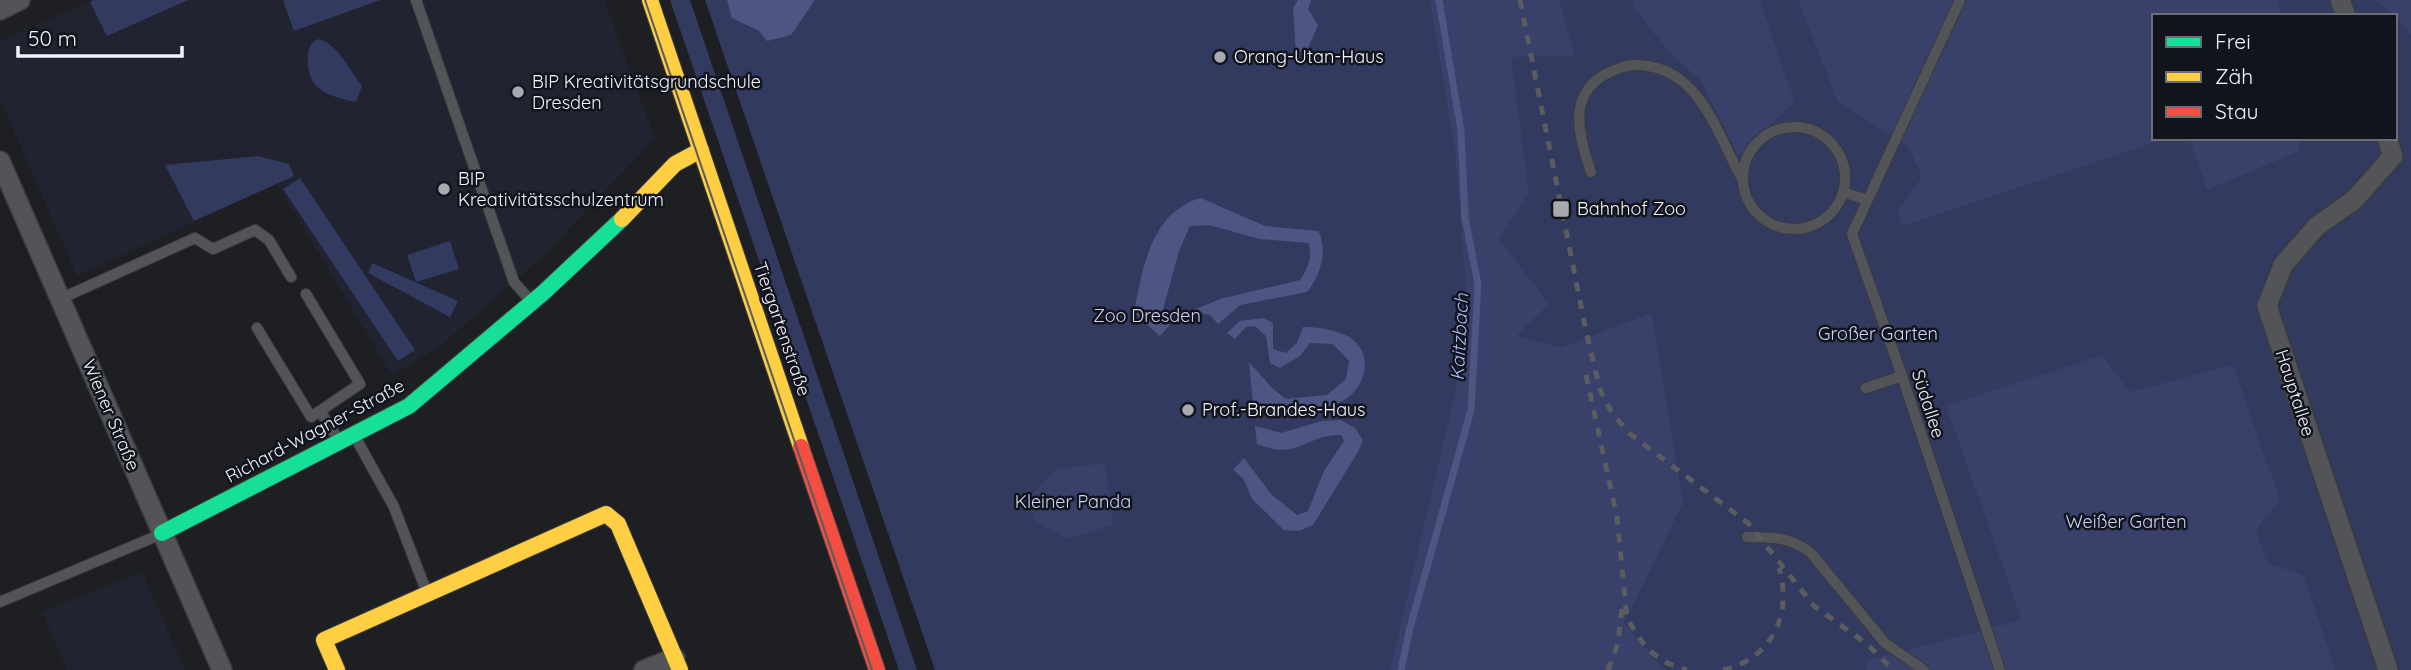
<svg xmlns="http://www.w3.org/2000/svg" width="2411" height="670" viewBox="0 0 2411 670" font-family="Quicksand,sans-serif">
	<style>
		.built { fill: #212331 }
		.green { fill: #333a60; fill-rule: evenodd }
		.forest { fill: #39406a }
		.water { fill: #4d5683 }
		.lines { fill: none; stroke-linecap: round; stroke-linejoin: round }
		.stream { stroke: #4d5683; stroke-width: 7 }
		.lane-casing { stroke: #3a3c3f; stroke-width: 12 }
		.street-casing { stroke: #3a3c3f; stroke-width: 22 }
		.fast-casing { stroke: #3a3c3f; stroke-width: 18 }
		.slow-casing { stroke: #3a3c3f; stroke-width: 18 }
		.jam-casing { stroke: #3a3c3f; stroke-width: 18 }
		.lane { stroke: #535458; stroke-width: 10 }
		.street { stroke: #535458; stroke-width: 19 }
		.fast { stroke: #16e098; stroke-width: 16 }
		.slow { stroke: #ffcf43; stroke-width: 16 }
		.jam { stroke: #f24e42; stroke-width: 16 }
		.tram { stroke: #5b5c5f; stroke-width: 2 }
		.rail { stroke: #5b5c5f; stroke-width: 5; stroke-dasharray: 9 9; stroke-linecap: butt }
		.poi-dot { fill: #a8a9af; stroke: #12141d; stroke-width: 2.5 }
		.labels { text-anchor: middle; stroke-width: 5; stroke-linejoin: round; paint-order: stroke }
		.poi-label { font-size: 18px; fill: #f2f4fa; stroke: #12141d; text-anchor: start }
		.park-label { font-size: 18px; fill: #cbd2f2; stroke: #12141d }
		.street-label { font-size: 18px; fill: #f2f4fa; stroke: #12141d }
		.water-label { font-size: 19px; font-style: italic; fill: #adbaf8; stroke: #12141d }
	</style>
	<rect width="100%" height="100%" fill="#1e1f23"/>
	<path class="built" d="M94,0h510l51,138 -109,116 -107,93 -47,28 -115,-191 -200,92 -77,-177v-58z
		M142,572l43,98h-118l-25,-58z"/>
	<path class="green" d="M94,0h94l-81,36 -17,-34z
		M283,0h97l-86,31z
		M670,0h20l227,670h-18z
		M705,0h1706v670h-1476zM2154,16h241v122h-241z
		M319,39c19,5 30,31 43,47l-6,16c-29,-6 -51,-13 -48,-47 0,-8 4,-14 11,-16z
		M258,156l31,8 5,12 -100,45 -29,-56z
		M300,178l115,172 -17,11 -115,-172z
		M450,241l9,28 -43,13 -9,-27z
		M372,263l86,38 -8,16 -82,-44z"/>
	<path class="forest" d="M1430,0h129l16,56 -64,1 18,137 -30,45 50,65 -32,31 43,13 91,-35 32,190 -59,120 41,47h-275l66,-281 11,-89 -12,-148z
		M1632,0h128l35,102 -57,53 -37,-74 -33,-30 -34,-43z
		M1798,0h479l6,16h-129v122h14l-266,88 -4,-14 24,-35 -14,-31 -70,-44z
		M2376,0h35v35l-16,-19z
		M2189,138h113l-5,14 -90,38z
		M2102,355l28,37 103,-27 47,135 -24,30 11,33 36,12 33,95h-470l2,-10 154,-40 -76,-214z
		M1105,463l8,62 -45,14 -33,-18 -6,-23 28,-29z"/>
	<path class="water" d="M727,0h88l-24,35 -24,6 -8,-10 -27,-13z
		M1298,0h13l-3,9 10,16 -10,23 -12,5 -3,-45z
		M1201,198l64,28 53,5c11,19 2,45 -11,61l-67,13 -22,19 -8,-9 -19,-4 29,-12 80,-19c7,-11 14,-24 8,-37l-48,-4 -51,-14 -19,1 -11,25 -17,62v8l8,4 -10,11 -26,-23c8,-43 17,-102 67,-115z
		M1263,318l10,5v26l13,4 11,-10 6,-16c14,0 29,2 42,8 29,13 24,50 -1,65 -27,15 -62,9 -91,3l-4,-41 23,26 14,11 41,-4 19,-16 3,-18 -16,-17 -23,-1 -10,13 -20,12 -10,-5 -4,-27 -11,-10 -9,1 -11,12 -8,-6 13,-12z
		M1341,420l14,8 8,12 -5,12 -45,73 -14,6 -15,-1 -32,-31 -9,-21 -10,-8 11,-12 27,36 26,21 11,-4 16,-40 20,-30 -3,-6c-36,-1 -41,26 -84,9l-2,-18 26,7 41,-12z"/>
	<g class="lines">
		<path class="stream" d="M1401,670l9,-42 61,-218 7,-126 -13,-66 -4,-87 -22,-131"/>
		<defs>
			<path id="lane" d="M416,0l98,282 16,18
				M1960,0l-108,234 50,142 98,294
				M1743 178a51 51 0 1 1 102 0a51 51 0 1 1-102 0Z
				M1591,172c-16,-46 -24,-88 32,-105 15,-5 38,0 52,9 33,21 48,69 67,103
				M1843,192l24,8
				M60,299l135,-61 18,11 42,-19 14,10 22,37
				M257,328l54,89 49,-33 -54,-90
				M1866,388l36,-12
				M320,411l18,28
				M354,435l40,72 33,86
				M1747,537c26,0 42,0 63,15l75,91 39,27
				M0,602l159,-67"/>
			<path id="street" d="M2340,0l6,16
				M0,10l20,-10
				M2387,138l6,18
				M0,161l222,509
				M644,670l31,-12
				M2388,670l-121,-364 16,-41 34,-39 37,-26 39,-44"/>
			<path id="fast" d="M162,533l247,-127 134,-113 79,-74"/>
			<path id="slow" d="M650,0l151,447
				M622,219l53,-55 26,-14
				M337,670l-13,-30 282,-126 12,10 62,146"/>
			<path id="jam" d="M801,447l76,223"/>
		</defs>
		<use href="#lane" class="lane-casing"/>
		<use href="#street" class="street-casing"/>
		<use href="#fast" class="fast-casing"/>
		<use href="#slow" class="slow-casing"/>
		<use href="#jam" class="jam-casing"/>
		<use href="#lane" class="lane"/>
		<use href="#street" class="street"/>
		<use href="#fast" class="fast"/>
		<use href="#slow" class="slow"/>
		<use href="#jam" class="jam"/>
		<path class="tram" d="M645,0l227,670"/>
		<path class="rail" d="M1520,0l66,331 14,59 12,23 18,21 118,89 66,83 53,38 26,26
			M1586,375l31,142 10,102 20,30 20,14 20,7
			M1608,670l10,-27 4,-36
			M1723,670c49,-11 70,-56 56,-102"/>
	</g>
	<g class="poi-dot">
		<circle cx="1220" cy="57" r="7"/>
		<circle cx="518" cy="92" r="7"/>
		<circle cx="444" cy="189" r="7"/>
		<rect x="1552" y="200" width="18" height="18" rx="3.5"/>
		<circle cx="1188" cy="410" r="7"/>
	</g>
	<g class="labels">
		<g class="poi-label">
			<text x="1234" y="63">Orang-Utan-Haus</text>
			<text x="532" y="88">BIP Kreativitätsgrundschule<tspan x="532" dy="21">Dresden</tspan></text>
			<text x="458" y="185">BIP<tspan x="458" dy="21">Kreativitätsschulzentrum</tspan></text>
			<text x="1577" y="215">Bahnhof Zoo</text>
			<text x="1202" y="416">Prof.-Brandes-Haus</text>
		</g>
		<g class="park-label">
			<text x="1147" y="322">Zoo Dresden</text>
			<text x="1878" y="340">Großer Garten</text>
			<text x="1073" y="508">Kleiner Panda</text>
			<text x="2126" y="528">Weißer Garten</text>
		</g>
		<g class="street-label">
			<text transform="translate(782 329) rotate(71)" y="6">Tiergartenstraße</text>
			<text transform="translate(2295 393) rotate(72)" y="6">Hauptallee</text>
			<text transform="translate(1928 404) rotate(72)" y="6">Südallee</text>
			<text transform="translate(111 415) rotate(67)" y="6">Wiener Straße</text>
			<text transform="translate(315 431) rotate(-28)" y="6">Richard-Wagner-Straße</text>
		</g>
		<g class="water-label">
			<text transform="translate(1459 337) rotate(-87)" y="7">Kaitzbach</text>
		</g>
	</g>
	<rect x="2152" y="14" width="245" height="126" fill="#12141d" stroke="#6c6e75" stroke-width="2"/>
	<rect x="2166" y="37" width="35" height="10" fill="#16e098" stroke="#6c6e75" stroke-width="2"/>
	<text x="2215" y="49" font-size="21" fill="#f2f4fa">Frei</text>
	<rect x="2166" y="72" width="35" height="10" fill="#ffcf43" stroke="#6c6e75" stroke-width="2"/>
	<text x="2215" y="84" font-size="21" fill="#f2f4fa">Zäh</text>
	<rect x="2166" y="107" width="35" height="10" fill="#f24e42" stroke="#6c6e75" stroke-width="2"/>
	<text x="2215" y="119" font-size="21" fill="#f2f4fa">Stau</text>
	<path d="M18 46v10h164v-10" fill="none" stroke="#f2f4fa" stroke-width="3.5"/>
	<text x="28" y="46" font-size="21" fill="#f2f4fa" stroke="#12141d" stroke-width="5" paint-order="stroke">50 m</text>
</svg>
